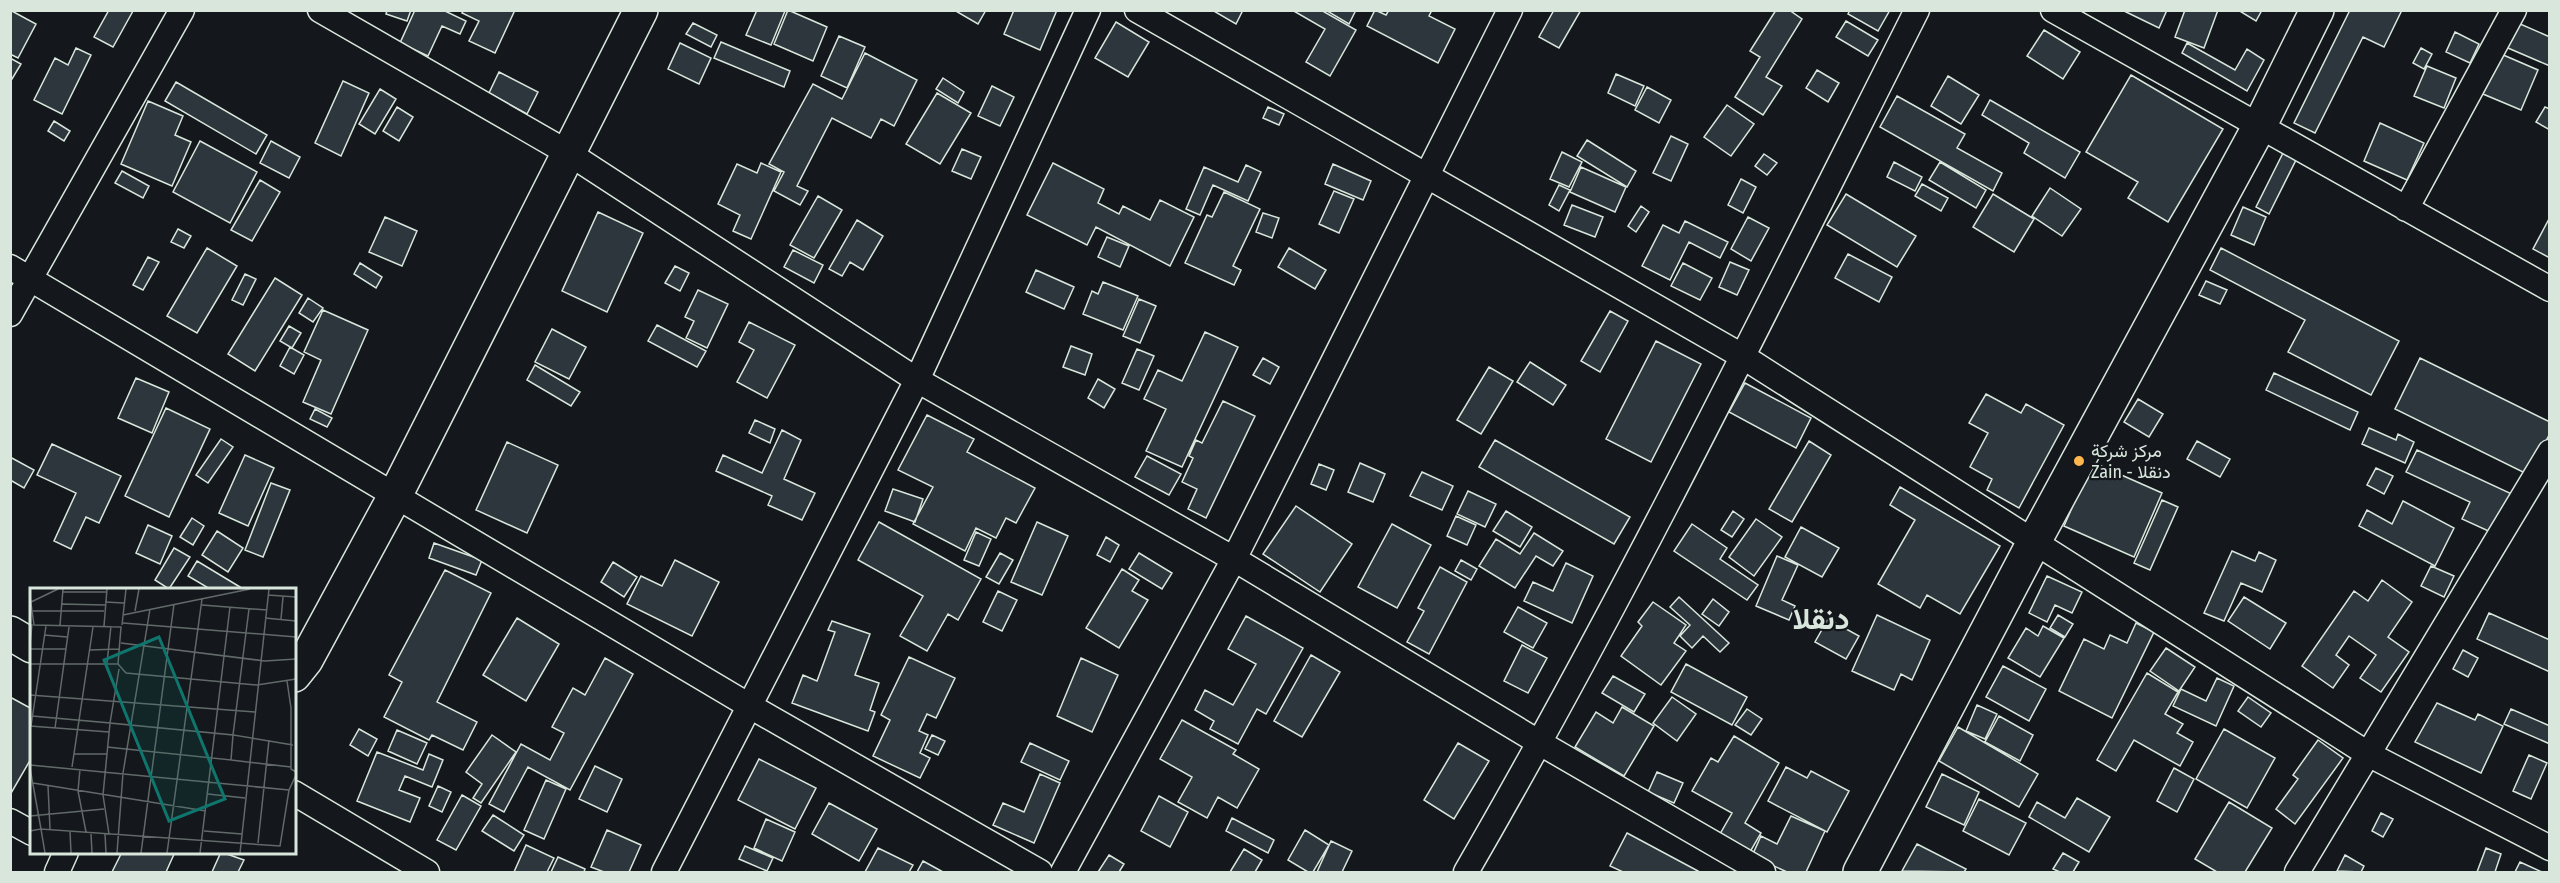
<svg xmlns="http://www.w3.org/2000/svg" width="2560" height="883" viewBox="0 0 2560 883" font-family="'Fira Sans Condensed',Vazirmatn,sans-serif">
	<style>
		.building { fill: #2c363c; stroke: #d8e6dc; stroke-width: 1.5 }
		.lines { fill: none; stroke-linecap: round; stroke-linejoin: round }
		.street-casing { stroke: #d8e6dc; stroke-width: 27 }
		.secondary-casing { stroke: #d8e6dc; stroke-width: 36 }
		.street { stroke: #14181c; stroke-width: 24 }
		.secondary { stroke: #14181c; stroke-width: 33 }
		.poi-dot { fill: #ffb74d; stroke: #14181c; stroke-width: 2 }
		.labels { text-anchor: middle; stroke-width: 4.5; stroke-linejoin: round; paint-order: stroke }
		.poi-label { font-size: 18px; fill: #d8e6dc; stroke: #14181c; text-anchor: start }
		.town-label { font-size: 30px; font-weight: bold; fill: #d8e6dc; stroke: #14181c }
		.inset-road { fill: none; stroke: #626a69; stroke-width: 1.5 }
		.view { fill: #0f766e; fill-opacity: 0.15; stroke: #0f766e; stroke-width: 3 }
		.inset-edge { fill: none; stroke: #d8e6dc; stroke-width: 3 }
	</style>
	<rect width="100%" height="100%" fill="#14181c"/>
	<path class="building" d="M10,10l26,14 -18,34 -8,-4z
		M109,10l24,1 -20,36 -19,-10z
		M387,10h24l-4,11 -21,-7z
		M415,10h28l23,11 -6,13 -18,-8 -14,30 -28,-13z
		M464,10h51l-20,43 -26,-12 10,-20 -17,-8z
		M757,10l28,1 -14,34 -25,-10z
		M788,10l39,17 -14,34 -39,-17z
		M954,10h32l-8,14z
		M1014,10h43l-17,40 -36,-16z
		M1212,10h31l-7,14z
		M1292,10h29l35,20 -26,46 -24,-14 19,-33z
		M1353,10l2,2 -6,12 -22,-13z
		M1375,10l11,5 3,-5h43l-3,6 26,13 -17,34 -71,-37z
		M1554,10h27l-22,38 -20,-11z
		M1776,10h13l13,9 -36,58 16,9 -19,29 -28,-18 25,-40 -10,-6z
		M1850,10h40l-12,21 -30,-17z
		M2122,10h45l-8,18z
		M2185,10h33l-14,38 -29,-11z
		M2238,10h24l-6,11z
		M2350,10h52l-18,37 -21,-10 -48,96 -21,-10z
		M2511,20l39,17v29l-49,-21z
		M1846,21l32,19 -10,16 -32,-19z
		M1116,22l33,20 -21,35 -33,-19z
		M693,23l24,12 -6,12 -25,-13z
		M2044,30l36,22 -17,27 -36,-23z
		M2455,32l24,12 -9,19 -24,-11z
		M839,36l26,11 -18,41 -26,-12z
		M721,42l69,29 -6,16 -70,-29z
		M680,43l31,15 -12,26 -31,-15z
		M2187,43l48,27 12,-21 17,11 -17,31 -65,-38z
		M76,48l15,7 -29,59 -28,-14 21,-42 13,7z
		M2421,48l11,6 -8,15 -11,-6z
		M865,53l52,27 -23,46 -13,-7 -10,19 -39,-20 -35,68 11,5 -8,14 -26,-14 10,-19 -15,-8 44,-80 29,15z
		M2501,54l37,16 -17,40 -38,-16z
		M10,58l11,6 -9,15 -2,-1z
		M2427,66l29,12 -12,30 -30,-12z
		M1817,70l22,13 -11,19 -22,-14z
		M499,72l39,20 -11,22 -38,-21z
		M1616,74l28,12 -9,20 -27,-13z
		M2131,75l92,54 -55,93 -40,-24 10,-16 -52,-30z
		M1948,76l31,19 -18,29 -30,-18z
		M943,78l21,14 -6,11 -22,-14z
		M343,81l26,12 -28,63 -26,-13z
		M176,82l91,53 -11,19 -91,-53z
		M992,86l22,11 -14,29 -22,-10z
		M1647,87l24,13 -12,23 -24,-13z
		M380,89l16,10 -21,35 -16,-10z
		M937,93l34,20 -31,51 -34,-20z
		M1897,96l68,38 -8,14 45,25 -9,18 -113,-64z
		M1990,100l90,52 -15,26 -41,-25 5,-10 -47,-28z
		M148,101l35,15 -8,19 16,7 -19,44 -51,-22z
		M1727,105l27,19 -23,32 -27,-19z
		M397,107l16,10 -14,24 -16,-10z
		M1268,107l16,7 -5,11 -16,-7z
		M2545,107l5,2v21l-14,-8z
		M54,121l16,10 -6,10 -16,-10z
		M2380,123l44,20 -17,37 -43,-19z
		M1671,136l17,8 -17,37 -18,-8z
		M1587,140l49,31 -9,16 -50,-31z
		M200,141l57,31 -27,51 -57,-31z
		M271,141l29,16 -11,21 -29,-15z
		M962,149l19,8 -10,22 -19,-8z
		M1562,152l20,10 -13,25 -19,-8z
		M2283,153l13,7 -27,54 -13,-7z
		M1764,154l13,9 -10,12 -12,-9z
		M1894,162l28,15 -7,14 -28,-14z
		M1940,162l46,28 -10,18 -47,-28z
		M761,163l20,9 -30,67 -18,-8 7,-16 -22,-11 19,-40 20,9z
		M1053,163l51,26 -6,14 21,11 4,-8 27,14 10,-20 34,17 -24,49 -74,-39 -9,18 -60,-30z
		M1333,164l38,17 -8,19 -38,-16z
		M1246,165l15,7 -13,29 -35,-16 -13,30 -14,-6 18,-42 34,15z
		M1581,167l45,20 -11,25 -45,-20z
		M122,171l27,15 -6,12 -28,-15z
		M1741,179l15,8 -13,26 -15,-8z
		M260,180l20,12 -28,49 -21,-11z
		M1922,184l26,14 -7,13 -26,-15z
		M1559,185l11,5 -11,21 -10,-6z
		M2050,188l31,21 -19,27 -30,-20z
		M1334,191l20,8 -15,34 -20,-9z
		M1224,192l36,17 -27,57 8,4 -7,15 -49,-22 22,-48 5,2z
		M1846,194l70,42 -19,31 -70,-42z
		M1993,194l41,25 -20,33 -41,-25z
		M818,196l24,14 -28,48 -24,-13z
		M1572,205l31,12 -8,20 -31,-12z
		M1641,206l8,6 -13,20 -8,-6z
		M2243,207l23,10 -12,28 -23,-10z
		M598,212l45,21 -36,79 -45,-21z
		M1263,213l16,5 -7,20 -16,-6z
		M385,217l32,14 -15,35 -33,-14z
		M1748,217l21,11 -18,33 -20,-12z
		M2550,217v41l-17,-9z
		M857,220l26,16 -20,34 -13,-8 -8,14 -13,-7z
		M1685,221l43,21 -8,16 -31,-16 -19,38 -28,-14 21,-41 16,8z
		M178,229l13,7 -7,12 -13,-6z
		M1107,237l22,9 -9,21 -22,-10z
		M207,248l30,18 -40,67 -30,-17z
		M1289,248l37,22 -11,19 -37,-22z
		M2221,248l178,93 -28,54 -83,-43 17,-32 -95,-50z
		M793,250l30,15 -9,18 -30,-16z
		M1848,254l44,23 -13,25 -44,-24z
		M148,257l11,5 -16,28 -10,-5z
		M1730,262l19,8 -12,25 -18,-8z
		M360,263l22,14 -6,11 -22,-14z
		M1683,263l29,15 -12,22 -29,-14z
		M675,266l14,7 -9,18 -15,-8z
		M1036,270l38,17 -10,22 -38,-17z
		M245,274l11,5 -13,26 -11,-5z
		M275,278l27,17 -47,76 -27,-17z
		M2206,281l21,9 -7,14 -21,-9z
		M1103,282l35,14 -15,34 -40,-16 9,-23 6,3z
		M698,290l30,14 -21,44 -21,-10 8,-17 -9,-4z
		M308,298l15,10 -10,14 -14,-9z
		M1139,299l17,7 -16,37 -17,-7z
		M323,310l45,20 -37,84 -28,-12 18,-42 -17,-8z
		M1610,311l18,10 -28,51 -19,-11z
		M749,322l46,23 -28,53 -30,-16 17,-32 -15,-8z
		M657,325l49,26 -9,16 -49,-26z
		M289,326l12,7 -9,15 -12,-7z
		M552,329l34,18 -17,32 -34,-17z
		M1205,332l33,15 -56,120 -36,-16 20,-42 -22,-10 14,-29 24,11z
		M1656,341l45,23 -50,98 -45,-23z
		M1071,346l21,8 -7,21 -22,-8z
		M290,347l14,8 -10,19 -14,-8z
		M1137,349l17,7 -15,34 -17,-7z
		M1263,358l16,9 -9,17 -17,-9z
		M2420,358l130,64v11l-21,42 -134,-66z
		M1530,362l36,23 -13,20 -36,-23z
		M535,365l45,27 -9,14 -44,-26z
		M1489,367l24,14 -32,53 -24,-14z
		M2274,373l84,39 -8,18 -84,-40z
		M136,378l33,14 -17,41 -34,-15z
		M1098,379l17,10 -11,19 -16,-10z
		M1745,383l66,35 -15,30 -67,-36z
		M1986,394l35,19 5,-9 38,21 -45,83 -32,-18 5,-11 -22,-12 18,-34 -19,-10z
		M2138,399l25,15 -14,23 -25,-15z
		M1223,401l32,15 -49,102 -18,-9 9,-20 -15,-7 11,-24 -4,-2 7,-16 6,3z
		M166,408l44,21 -41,88 -44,-21z
		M315,409l17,9 -5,9 -17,-8z
		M927,415l47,24 -7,13 68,36 -19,35 -10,-5 -10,20 -20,-10 -11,23 -52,-27 20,-37 -35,-17z
		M755,420l20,9 -5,14 -21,-10z
		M2369,428l27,12 2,-6 16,8 -9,21 -43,-19z
		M782,430l19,10 -17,39 31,14 -13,27 -34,-15 4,-9 -56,-25 7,-16 39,18z
		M221,439l12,8 -25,36 -12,-8z
		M1495,440l135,77 -16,27 -135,-77z
		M1809,441l22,14 -39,67 -23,-13z
		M2197,441l33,18 -10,18 -33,-18z
		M507,442l51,23 -31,68 -51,-23z
		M52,444l69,32 -22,47 -13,-6 -15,32 -17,-8 22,-48 -39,-18z
		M2417,450l97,45 -19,39 -33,-15 8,-17 -64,-30z
		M245,455l29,13 -26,58 -29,-13z
		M1147,456l34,18 -12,21 -34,-18z
		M10,457l24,13 -10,18 -12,-7 -2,2z
		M2092,462l70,31 -28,64 -70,-31z
		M1360,463l25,11 -12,28 -25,-10z
		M1319,464l15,6 -8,20 -15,-6z
		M2376,468l17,8 -9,18 -17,-9z
		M1422,472l31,14 -11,24 -32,-14z
		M271,483l19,7 -27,67 -18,-7z
		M1900,487l100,59 -40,68 -33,-19 -7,13 -42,-24 37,-64 -25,-15z
		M893,489l30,10 -8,23 -30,-11z
		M1468,491l28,13 -11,23 -28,-13z
		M2162,500l16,7 -28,63 -16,-7z
		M2403,501l51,27 -19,38 -76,-40 8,-16 25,14z
		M1296,506l56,38 -32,48 -57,-38z
		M1506,511l26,16 -12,20 -27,-16z
		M1733,511l11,8 -12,18 -11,-7z
		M1456,516l20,9 -9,20 -20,-9z
		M192,518l12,8 -11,19 -13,-8z
		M1756,519l26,18 -28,39 -25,-19z
		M879,522l102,57 -23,41 -10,-6 -21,37 -27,-15 23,-40 -65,-36z
		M1037,522l31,14 -26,59 -31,-13z
		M1392,524l39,21 -34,63 -39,-21z
		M1692,524l35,24 -7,11 38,26 -11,15 -73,-49z
		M148,525l24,11 -12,28 -24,-11z
		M1801,527l38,21 -17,29 -37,-20z
		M217,531l26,17 -15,24 -26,-17z
		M976,532l15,7 -12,27 -15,-6z
		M1534,533l29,18 -10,15 -17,-10 -21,32 -36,-22 17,-27 24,15z
		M1106,537l13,8 -9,17 -13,-7z
		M434,543l48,17 -6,15 -47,-17z
		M174,548l16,9 -21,32 -14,-9z
		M2232,551l23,10 4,-9 17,8 -14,32 -21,-9 -17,38 -20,-8z
		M1000,553l13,7 -14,24 -13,-7z
		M1139,553l33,20 -10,16 -33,-20z
		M1777,556l21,9 -16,35 13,6 -6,14 -33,-14z
		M675,560l44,22 -27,54 -65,-32 14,-28 21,10z
		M1461,560l16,9 -6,11 -16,-9z
		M197,561l43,26 -2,2h-28l-22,-13z
		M613,562l24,15 -13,20 -23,-15z
		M1566,563l27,13 -21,47 -48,-22 9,-19 20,9z
		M2431,566l23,10 -10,21 -23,-11z
		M1440,567l27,15 -38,72 -22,-12 17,-31 -6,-3z
		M1122,569l17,11 -7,11 16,9 -29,48 -33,-20z
		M445,570l46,23 -54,109 40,20 -14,28 -31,-15 -3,5 -45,-23 18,-35 -13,-7z
		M2047,576l35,16 -10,21 -17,-8 -8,17 -18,-9z
		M2382,580l30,22 -24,35 21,15 -28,40 -21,-14 16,-23 -27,-19 -13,19 13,10 -16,23 -31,-22 52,-75 14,10z
		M998,591l19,9 -15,31 -19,-9z
		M1679,597l50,46 -9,9 -17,-16 -11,12 -12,-12 10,-11 -20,-18z
		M2244,597l42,26 -16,26 -42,-28z
		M1713,599l16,13 -10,14 -17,-12z
		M1653,602l33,23 -12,18 12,8 -25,34 -40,-29 21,-30 -4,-4z
		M1518,607l29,16 -14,25 -29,-16z
		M2489,613l61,27v32l-73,-33z
		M1877,615l53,25 -18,40 -11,-6 -7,16 -42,-19z
		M2058,615l15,9 -8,13 -15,-9z
		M1246,616l57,32 -37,66 -9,-5 -19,35 -28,-15 4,-8 -19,-11 10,-20 28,15 23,-41 -28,-15z
		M517,618l42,26 -33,57 -43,-26z
		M1828,619l31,17 -13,23 -31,-17z
		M832,621l38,13 -15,41 24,8 -9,27 5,2 -7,19 -76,-28 11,-28 14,6 18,-49 -7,-2z
		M2136,623l18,9 -42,86 -53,-27 25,-52 20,10 6,-14 17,8z
		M2043,626l21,12 -24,39 -32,-19 18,-30 12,8z
		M1522,645l25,13 -19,35 -24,-12z
		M2166,648l29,19 -16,24 -29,-20z
		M2463,650l15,8 -10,19 -15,-8z
		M1311,655l29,17 -38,65 -28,-16z
		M909,657l46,21 -19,40 -9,-4 -8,17 9,4 -8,18 10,5 -10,20 -47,-22 17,-36 -9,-5z
		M605,658l28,16 -63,116 -42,-23 -24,45 -15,-8 32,-60 29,16 14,-27 -12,-6 21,-39 12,7z
		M1081,658l37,17 -26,57 -35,-16z
		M1686,664l61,33 -15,28 -61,-33z
		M2003,666l43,23 -17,32 -43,-24z
		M2147,673l31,19 -13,22 18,10 -6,9 16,9 -13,24 -46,-26 -18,31 -19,-11z
		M1613,676l32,18 -11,18 -32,-19z
		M2217,678l17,8 -18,40 -43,-20 8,-17 25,12z
		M10,697l22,12v48l-22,38z
		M1672,697l24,17 -19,27 -24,-18z
		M2248,697l23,16 -10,14 -23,-16z
		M2437,703l38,17 3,-6 25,12 -22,47 -66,-31z
		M1977,705l20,9 -12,25 -19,-8z
		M1622,707l32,19 -30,50 -49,-29 21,-35 17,11z
		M1747,709l15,10 -11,16 -16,-10z
		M2511,709l39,17v18l-46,-20z
		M1999,716l34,19 -13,26 -35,-19z
		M1182,720l54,30 -3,4 26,15 -22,39 -19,-11 -11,21 -29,-16 14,-25 -32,-18z
		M1958,727l80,47 -19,33 -80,-46z
		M359,729l18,10 -9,17 -18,-11z
		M2224,729l51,29 -28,50 -51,-29z
		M397,730l30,13 -10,21 -29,-13z
		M492,735l24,17 -35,51 -8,-5 9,-14 -16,-12z
		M932,735l13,6 -7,14 -13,-6z
		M1734,736l45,27 -34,60 16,10 -11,19 -30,-18 12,-21 -40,-22 19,-33 7,4z
		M2318,740l25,18 -48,66 -19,-15 22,-30 -5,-4z
		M1030,743l39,18 -9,19 -39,-18z
		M1458,743l31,18 -35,58 -30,-19z
		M377,752l46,18 6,-16 14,6 -11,27 -27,-11 -6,14 21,8 -10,24 -53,-21z
		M2529,755l18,8 -16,36 -18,-8z
		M759,759l57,29 -21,41 -57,-29z
		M595,766l27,13 -15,33 -28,-13z
		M1786,767l21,11 4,-7 38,20 -22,41 -59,-31z
		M2174,768l20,11 -17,33 -20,-11z
		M1657,772l26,11 -9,20 -26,-11z
		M1040,774l20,9 -26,60 -41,-18 10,-22 21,9z
		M1942,774l37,18 -15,33 -38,-18z
		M546,780l20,9 -22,50 -20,-9z
		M438,786l13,6 -9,20 -13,-6z
		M462,795l19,11 -25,44 -19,-10z
		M1159,796l29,16 -18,35 -29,-16z
		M2077,798l33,19 -21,35 -60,-35 8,-15 28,16z
		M1979,799l47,24 -17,32 -46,-24z
		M2229,802l43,26 -27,44h-28l-22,-13z
		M829,803l48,26 -18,32 -47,-27z
		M2381,813l12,6 -10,18 -11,-6z
		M493,815l31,20 -10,16 -32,-20z
		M1791,816l34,15 -19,41h-19l-35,-16 9,-20 16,8z
		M1232,818l42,22 -6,13 -42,-22z
		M766,819l29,13 -13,29 -28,-13z
		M607,830l34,15 -12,27h-25l-13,-5z
		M1305,830l24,15 -16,27h-5l-20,-12z
		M1627,833l71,38 -1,1h-74l-13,-6z
		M1331,841l21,10 -10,21h-25z
		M1917,844l49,25 -2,3 -62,-1z
		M526,845l28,13 -7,14h-33z
		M745,846l28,12 -6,13 -28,-12z
		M878,848l35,17 -4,7h-44z
		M2486,848l15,6 -6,18h-18z
		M1244,849l18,11 -7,12h-25z
		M114,852h61l-9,20h-54l9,-18z
		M221,852l23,8 -6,12h-26z
		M2063,853l16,9 -6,10h-13l-7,-3z
		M1109,855l15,9 -5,8h-21z
		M2345,855l19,11 -3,6 -24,-1z
		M558,857l27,12 -1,3h-33z
		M923,861l20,11h-26z
		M2520,862l22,10h-27z"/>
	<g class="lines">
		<defs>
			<path id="street" d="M320,10l250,144 347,226 317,179 306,184 223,129
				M1137,10l605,346 626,398 182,94
				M2053,10l497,279
				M2406,209l108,-199
				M10,267l738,438 292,167
				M10,314l172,-304
				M294,793l133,79
				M10,821l22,12
				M57,872l9,-20
				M664,872l253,-492 171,-370
				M1063,872l171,-313 276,-549
				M1466,872c162,-280 305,-572 451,-862
				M2297,872l253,-420"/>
			<path id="secondary" d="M10,633l22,13
				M294,675l12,-15 90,-166 245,-484
				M1860,872l175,-332 224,-413 58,-117"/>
		</defs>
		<use href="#street" class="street-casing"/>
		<use href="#secondary" class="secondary-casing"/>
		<use href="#street" class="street"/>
		<use href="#secondary" class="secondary"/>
	</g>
	<circle class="poi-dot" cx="2079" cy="461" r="6"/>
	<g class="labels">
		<g class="poi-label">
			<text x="2091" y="457">مركز شركة<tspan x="2091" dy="21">Zain - دنقلا</tspan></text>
		</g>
		<g class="town-label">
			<text x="1821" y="629">دنقلا</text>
		</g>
	</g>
	<g transform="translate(30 588)">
		<rect width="266" height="266" fill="#14181c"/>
		<path class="inset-road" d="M32,4h44M238,7l28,2M0,8l4,29 87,2 -3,37 8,9 131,12 39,-6M1,14l27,-13M75,14l19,1M31,16l44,1M172,17l65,5M219,21l-16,126 60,10M3,23h71M105,23l4,-22M93,27l127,-26M235,30l31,3M251,31l2,-22M93,35l173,14M30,37l3,-36M92,37l4,-36M74,38l3,-37M14,47l23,2M91,55l144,18 31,-2M0,57l2,-21M0,61h36M60,62l29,-1M77,75l4,-37M0,76h88M257,93l4,27v61l5,3M0,107l225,17M2,128l78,7 -7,72 6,39M0,138l79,6M1,138l15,-100M25,140l14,-101M77,159l124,13 2,-25 -123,-12 9,-54M44,166h33M201,172l60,7M0,177l259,25M42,179l21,-140M0,180l11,61 -11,2M50,181l-2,22 8,41M3,195l173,28M18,198l2,43M178,206l37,4M0,228l74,-7M40,243l1,22M174,243l38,3M61,246l1,19M75,246l1,19M228,255l11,-103M15,265l-4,-24 239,17 9,-56 7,-15M87,265l6,-80 27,-164M111,265l33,-249M137,265l35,-254M170,265l30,-246M210,265l29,-264"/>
		<path class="view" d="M129,49l66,162 -56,22 -65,-161z"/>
		<rect width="266" height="266" class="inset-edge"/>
	</g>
	<rect width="2560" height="883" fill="none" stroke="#d8e6dc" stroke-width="24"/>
</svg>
